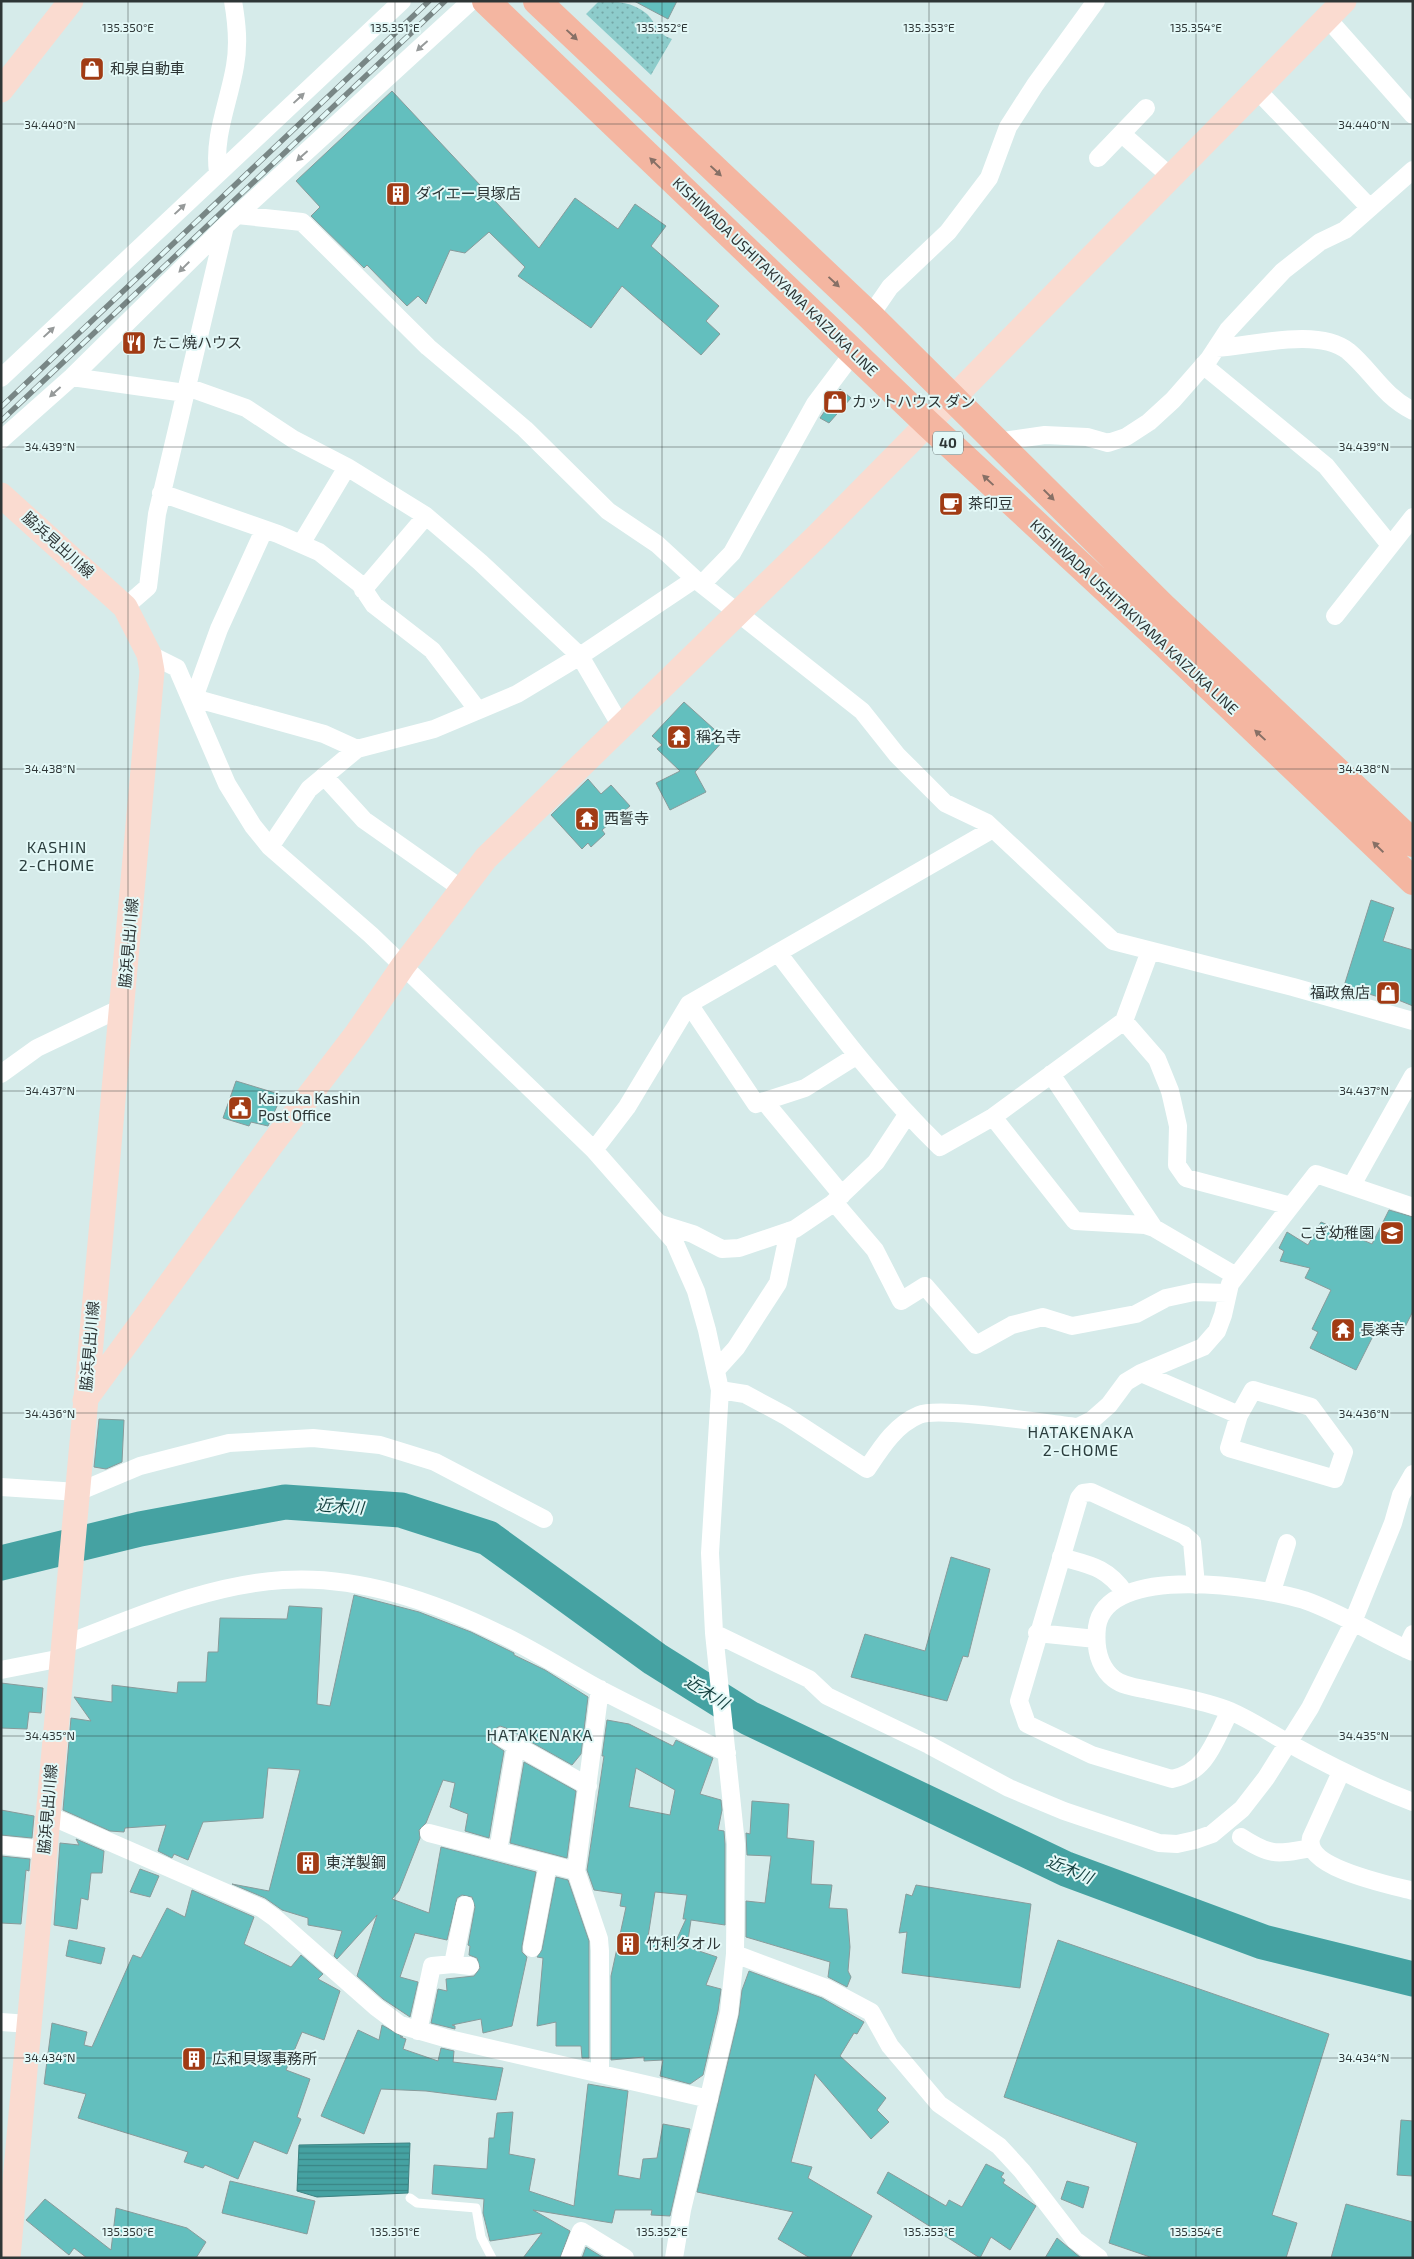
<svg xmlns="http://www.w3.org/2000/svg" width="1414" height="2259" viewBox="0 0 1414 2259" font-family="'Exo 2','Noto Sans JP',sans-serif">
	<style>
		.grass { fill: url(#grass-dots) }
		.water { fill: url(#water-rules); stroke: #3e8282 }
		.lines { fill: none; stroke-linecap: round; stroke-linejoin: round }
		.river { stroke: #45a2a2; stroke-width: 35 }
		.building { fill: #63bfbe; stroke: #889b9b; fill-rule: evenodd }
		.lane { stroke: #fff; stroke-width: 9 }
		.street { stroke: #fff; stroke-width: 18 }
		.secondary { stroke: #fadbd0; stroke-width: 25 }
		.primary { stroke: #f4b6a1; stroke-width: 28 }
		.rail-casing { stroke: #788685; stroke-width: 5.5 }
		.rail { stroke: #e3f8f7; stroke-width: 4; stroke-dasharray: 11; stroke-linecap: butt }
		.oneway { fill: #877066 }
		.oneway2 { fill: #969a9a }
		.ticks { fill: none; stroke: #2e3636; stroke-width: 1; stroke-opacity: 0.45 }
		.labels { text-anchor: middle; stroke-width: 4; stroke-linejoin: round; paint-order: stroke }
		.shield { fill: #e3f8f7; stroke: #647070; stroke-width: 1 }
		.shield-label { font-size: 14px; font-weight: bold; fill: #2e3636 }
		.poi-label { font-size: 15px; fill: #2e3636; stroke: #e3f8f7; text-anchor: start }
		.street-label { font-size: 15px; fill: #2e3636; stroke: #e3f8f7 }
		.neighbourhood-label { font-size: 16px; letter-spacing: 1px; fill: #2c3e3e; stroke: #e3f8f7 }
		.water-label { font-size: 16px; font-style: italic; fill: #123e3d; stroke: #e3f8f7 }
		.ticks-label { font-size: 12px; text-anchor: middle; fill: #2e3636; stroke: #e3f8f7; stroke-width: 4; stroke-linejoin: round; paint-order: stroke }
	</style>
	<defs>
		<pattern id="grass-dots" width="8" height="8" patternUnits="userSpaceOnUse" patternTransform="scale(1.25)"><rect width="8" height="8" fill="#8dcccb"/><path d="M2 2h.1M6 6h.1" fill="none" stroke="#74a6a6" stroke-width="1.8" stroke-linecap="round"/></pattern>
		<pattern id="water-rules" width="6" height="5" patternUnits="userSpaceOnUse" patternTransform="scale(1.25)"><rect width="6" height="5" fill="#45a2a2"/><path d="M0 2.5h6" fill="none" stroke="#3a8585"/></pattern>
	</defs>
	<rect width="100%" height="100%" fill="#d6ebea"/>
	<path class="grass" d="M599,1c17,0 34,1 48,13 11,11 9,19 25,25l-21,36 -65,-61z"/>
	<path class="water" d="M410,2143l-2,50 -91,4 -20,-6 2,-46z"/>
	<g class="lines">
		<path class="river" d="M1,1563l139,-34 145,-27 116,8 87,28 167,121 94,59 317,151 197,73 150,37"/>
	</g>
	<path class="building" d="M634,1h43l-9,18z
		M392,91l147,157 36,-50 43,31 17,-25 31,22 -15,20 68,60 -13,15 14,13 -19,21 -79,-69 -31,42 -73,-52 7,-9 -36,-35 -24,21 -15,-3 -24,54 -8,-8 -11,10 -40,-41 -3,3 -53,-52 9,-9 -24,-26z
		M840,389l11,9 -22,25 -9,-5z
		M684,702l41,37 -30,33 11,20 -36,18 -14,-27 24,-12 -23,-22 5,-4 -10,-9z
		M588,779l13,15 10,-9 19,21 -28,24 3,4 -14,13 -3,-4 -6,6 -31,-34z
		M1371,900l23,8 -11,33 30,9v56l-27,-11 -1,4 -41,-13z
		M236,1081l46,14 -14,31 -17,-4 -2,4 -26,-8z
		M1389,1210l24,7v94l-11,22 -22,-11 -24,48 -46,-22 8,-16 -6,-3 19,-39 -26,-12 5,-10 -30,-7 4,-10 -5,-3 8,-16 21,13 13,-23 51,22z
		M99,1419l25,1 -2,42 -16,7 -12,-2z
		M951,1557l39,12 -22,88 -5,-1 -16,45 -96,-24 14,-43 60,17z
		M354,1595l65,17 52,20 43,21v2l31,15 43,27 -7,57 -9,11 -66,-37 -6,-2 -8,5v12l12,8 -15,87 -24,-7 3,-17 -18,-7 5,-24 -12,-3 -17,43 -7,7 1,8 -21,53 -7,8 37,14 12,-66 95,25 -14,74v6l5,5 -15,69 -29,7 -2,-14 -29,6 3,1v3l-24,-6 7,-34 9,2 -1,-12 28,-3 6,-8 -3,-10 -8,-3 1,-9 -2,-1 7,-38 -3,-10 -10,-2 -5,3 -10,42 -32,-7 -15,44 18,5 -8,35 -27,-18 -26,-23 20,-61 -40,44 -3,-3 8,-25 -34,-6v-7l-26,-8 -17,-12 -33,-14 37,7 31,-121 -32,-2 -5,50 -60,4 -15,38 -14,-6 -2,4 -14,-7 8,-26 -41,3 -1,4 -14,-1 -47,-21 8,-92 20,3 -17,-24 38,5v-17l65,8 1,-11h28l2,-30h10l2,-34 67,1 2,-13 33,2 -5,96 13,2z
		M1,1683l42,5 -2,25 -12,-1 -2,17 -26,-1z
		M607,1720l22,4 44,22 3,-6 37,18 -13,36 21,6 1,10 -4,20 6,1 1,13v81l-34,-5 -4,27 30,10 -11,28 15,4 -3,22 -15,64 -13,9 -30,-8 3,-16 -19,1v-4l-33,3v-84l15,-69 -6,-1 2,-12 -28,-4 -7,-20 17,-114h-2zM636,1768l39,22 -5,25 -41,-8zM655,1892l32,3 -4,24h3l-12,26 -26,-8z
		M524,1762l52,29 -9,67 -57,-15z
		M752,1801l37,3 -2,34 27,3 -3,43 21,1 -3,23 18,1 3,38 -2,24 3,6 -4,10 -19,-10 2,-15 -84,-25v-36l19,2 6,-47 -24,-1 -1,-22 4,1z
		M1,1810l33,6 -2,22 -31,-3z
		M76,1839l28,12 -2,22h-11l-3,27 -7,-2 -4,31 -23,-4 6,-82 19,2z
		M1,1856l29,3 -1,12 -3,-1 -5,54 -20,-1z
		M140,1869l19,7 -9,21 -20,-5z
		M556,1877l12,3 21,61v117h-7l-1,-12h-25v-24l-19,4 6,-68 -6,-1 5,-7z
		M916,1885l115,19 -11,84 -118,-15 5,-41 -8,1 7,-39 6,2z
		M192,1890l62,27 -10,27 47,23 10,-12 22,19 -5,5 22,12 -16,49 -22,-8 -16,38 24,9 -13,38 4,2 -14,35 -33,-13 -16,38 -33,-14 -2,3 -19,-6 4,-10 -110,-34 8,-24 -42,-10 8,-61 35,9 -3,13 8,2 41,-92 8,3 26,-50 18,9z
		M69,1940l36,8 -4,16 -35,-8z
		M1058,1940l271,94 -57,181 25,8 -11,35h-133l-44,-15 28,-100 -133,-46z
		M749,1971l73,27 42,24 -7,12 -3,-1 -14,23 46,42 -9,12 12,12 -18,17 -56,-65 -24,88 21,5 -4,11 64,38 -22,42h-40l-32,-19 15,-27 -96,-20 42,-177 3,-25z
		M382,2025l21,12h-3l6,2 -3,10 35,12 3,-13 13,3 -1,11 50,6 -7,32 -70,-9 -45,-2 -17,45 -43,-18 37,-86 21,10z
		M588,2084l40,7 -10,84 22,4 3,-20 14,-1 6,-34 27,5 -20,87 -19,-1 1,-5h-37l-3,13 -79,-13 37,21 -10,27h-37l19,-25 -52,8 -7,-28 1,-14 -52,-5 2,-29 53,4 2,-31h5l3,-25 16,-1 -4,42 26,5 -6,32 45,15z
		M1401,2120l12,1v55l-16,-1z
		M986,2164l18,9 -3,4 4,3 -2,3 33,23 -26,44 -19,-13 -11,21 -103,-65 11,-21 58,34 3,-6 13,7z
		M230,2181l85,20 -8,33 -85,-21z
		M1067,2181l22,6 -6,21 -22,-9z
		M45,2199l66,51 5,-42 71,20 19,14 -10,16h-109l-13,-10 -5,7 -43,-35z
		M1346,2204l67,18v36h-82z
		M1057,2238l24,20h-36z
		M586,2247l18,11h-22z"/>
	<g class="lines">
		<path class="lane" d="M410,2198l7,5 59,5 5,29 11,21"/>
		<path class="street" d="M1327,18l86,97
			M1257,90l113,118
			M1122,134l48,42
			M1098,158l48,-50
			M218,173c-5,-37 11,-71 17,-107 4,-22 2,-42 -2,-65
			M237,215l65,7 126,125 97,82 83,82 49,33 38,35 167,132 35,44 48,48 42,20 126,118 180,46 120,34
			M870,316l20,-29 58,-55 41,-54 19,-51 27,-42 61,-84
			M1216,348c37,-2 101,-21 132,3 24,20 34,44 65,60
			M1203,365l123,101 64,79
			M72,377l113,16
			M1,378l401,-377
			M187,387l59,21 47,31 54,28 79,49 54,46 100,94 42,72
			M1,440l71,-63 153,-151 246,-225
			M996,442l49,-7 42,2 21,6 18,-6 23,-15 24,-22 36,-41 19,-29 55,-59 37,-29 25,-12 68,-60
			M161,493l117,41 41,18 41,32 14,21 58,45 45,59
			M301,544l46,-77
			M702,584l30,-31 83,-149 39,-52
			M363,590l63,-74
			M125,607l23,-20 9,-73 68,-288
			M1335,616l78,-99
			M149,654l28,14 50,116 26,42 17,21 101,88 223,215 80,91 22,50 11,39 13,60 -10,163 4,80 22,211 -1,110 -6,59 -47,197 -8,48
			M190,697l134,37 33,15
			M194,698l25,-69 45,-99
			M324,776l40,44 98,69
			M270,847l39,-58 48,-40 77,-20 83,-35 63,-38 115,-77
			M778,953c51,67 101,135 162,194l53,-30 131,-96 26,-70
			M689,1004l67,100 49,-16 51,-32
			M1124,1021l33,38 13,32 8,35 -1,39 9,13 105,28
			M1,1074l36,-26 86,-41
			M1051,1074l103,154
			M764,1101l78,94
			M993,1117l82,104 70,4 9,3 82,48
			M594,1150l33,-43 62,-103 304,-175
			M1352,1185l61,-109
			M834,1202l41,48 26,51 24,-15 51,59 36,-20 31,-8 29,9 64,-12 30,-16 28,-6 33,1
			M661,1224l32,10 29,15 17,-1 56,-19 37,-25 44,-42 31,-47
			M717,1369l19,-21 42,-65 11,-52
			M1141,1373l98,42 -10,33 106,31 9,-27 -33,-45 -58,-17 -14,25
			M720,1390l25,4 41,22 81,53c14,-21 28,-44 52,-54 21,-9 130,9 159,12l14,-7 17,-15 17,-23 15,-9 62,-26 14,-16 6,-16 7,-31 86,-110 97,33
			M1,1487l77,5 62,-26 89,-23 84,-5 67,7 55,17 109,57
			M1061,1557c29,8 46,10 64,36
			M1196,1585l-4,-43 -8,-7 -93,-43 -8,1 -4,5 -60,203 8,23 65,31 80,24c36,-8 42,-38 58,-68
			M1272,1591l15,-48
			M714,1633l95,46 18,17 102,49 80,43 55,23 95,32 18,1 18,-4 17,-6 30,-25 24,-31 44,-70 40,-79 43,-106 8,-28 12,-21
			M1037,1633l59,6
			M63,1645c72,-27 142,-60 220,-65 73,-5 152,22 217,54 34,16 66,37 99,55 42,22 86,43 128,64
			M1406,1649l7,-15
			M1413,1652c-37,-16 -71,-39 -109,-52 -43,-13 -198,-38 -207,27 -2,19 1,39 17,52 10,8 27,9 39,12 26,6 53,10 77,20 21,9 40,22 60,33 40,22 80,42 123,58
			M1,1670l61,-12
			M501,1737l87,49
			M1341,1772l-30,66c-7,30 80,47 102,53
			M48,1815l213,93 14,10 101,89 24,18 45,13 264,61
			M429,1833l147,38
			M1241,1837c31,20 36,17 70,11
			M1,1845l43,5
			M498,1851l18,-106
			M532,1948l16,-84
			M735,1954l91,34 45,24 19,34 49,58 60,42 23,25 53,69 24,18
			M453,1964l17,2
			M1,2022l28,2
			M418,2031l14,-65 21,-2 12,-59
			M600,2074v-123l-1,-12 -23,-68 24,-182
			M570,2258l11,-27 44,27"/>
		<path class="secondary" d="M1,90l70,-89
			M1,495l124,112 24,47 3,17 -144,1587
			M85,1400l187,-256 85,-111 46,-67 83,-108 332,-323 526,-534"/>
		<path class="primary" d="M486,1l442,423 236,219 249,238
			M537,1l333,315 292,290 251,237"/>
		<defs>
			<path id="rail" d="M1,407l428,-406
				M1,421l444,-420"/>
		</defs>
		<use href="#rail" class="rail-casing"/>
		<use href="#rail" class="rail"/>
	</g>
	<defs><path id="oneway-solid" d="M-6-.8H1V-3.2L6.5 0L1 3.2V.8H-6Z" transform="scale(1.25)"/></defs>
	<g class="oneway">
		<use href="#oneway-solid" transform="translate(572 35) rotate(43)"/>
		<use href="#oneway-solid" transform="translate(655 163) rotate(-136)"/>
		<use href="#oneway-solid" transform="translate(716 171) rotate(43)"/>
		<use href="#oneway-solid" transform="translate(834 282) rotate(43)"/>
		<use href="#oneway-solid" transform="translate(988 480) rotate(-137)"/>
		<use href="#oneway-solid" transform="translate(1049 495) rotate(45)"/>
		<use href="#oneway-solid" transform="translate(1260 735) rotate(-137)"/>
		<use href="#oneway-solid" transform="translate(1378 847) rotate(-136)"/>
	</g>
	<g class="oneway2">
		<use href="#oneway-solid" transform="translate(422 46) rotate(138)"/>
		<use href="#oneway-solid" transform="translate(299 98) rotate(-43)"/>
		<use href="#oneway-solid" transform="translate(302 156) rotate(138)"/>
		<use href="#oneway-solid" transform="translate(180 209) rotate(-43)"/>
		<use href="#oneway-solid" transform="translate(184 267) rotate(135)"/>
		<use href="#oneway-solid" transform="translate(49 332) rotate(-43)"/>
		<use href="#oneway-solid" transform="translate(55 392) rotate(138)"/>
	</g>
	<path class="ticks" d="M128,1v2257M395,1v2257M662,1v2257M929,1v2257M1196,1v2257M1,124h1412M1,447h1412M1,769h1412M1,1091h1412M1,1413h1412M1,1736h1412M1,2058h1412"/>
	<defs>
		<symbol id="shop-square" viewBox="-11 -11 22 22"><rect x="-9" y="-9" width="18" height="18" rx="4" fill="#a13b14" stroke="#e3f8f7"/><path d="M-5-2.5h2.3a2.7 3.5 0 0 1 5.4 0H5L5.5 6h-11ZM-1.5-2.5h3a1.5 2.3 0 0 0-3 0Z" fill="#fff"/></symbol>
		<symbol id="building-square" viewBox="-11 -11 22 22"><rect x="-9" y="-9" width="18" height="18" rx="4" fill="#a13b14" stroke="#e3f8f7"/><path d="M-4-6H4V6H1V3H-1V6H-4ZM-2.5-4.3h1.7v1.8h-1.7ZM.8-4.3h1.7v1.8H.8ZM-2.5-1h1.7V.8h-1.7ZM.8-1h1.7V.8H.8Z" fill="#fff"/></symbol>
		<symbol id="restaurant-square" viewBox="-11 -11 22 22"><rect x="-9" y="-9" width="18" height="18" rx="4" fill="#a13b14" stroke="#e3f8f7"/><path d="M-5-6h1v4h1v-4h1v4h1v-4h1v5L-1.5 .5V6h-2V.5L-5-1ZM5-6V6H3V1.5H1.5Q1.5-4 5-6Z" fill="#fff"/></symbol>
		<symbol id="cafe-square" viewBox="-11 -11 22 22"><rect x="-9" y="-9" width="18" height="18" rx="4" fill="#a13b14" stroke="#e3f8f7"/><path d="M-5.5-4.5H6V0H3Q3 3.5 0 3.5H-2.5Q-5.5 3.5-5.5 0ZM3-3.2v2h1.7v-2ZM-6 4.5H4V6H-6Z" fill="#fff"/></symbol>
		<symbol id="temple-square" viewBox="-11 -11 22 22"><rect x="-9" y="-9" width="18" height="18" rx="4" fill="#a13b14" stroke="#e3f8f7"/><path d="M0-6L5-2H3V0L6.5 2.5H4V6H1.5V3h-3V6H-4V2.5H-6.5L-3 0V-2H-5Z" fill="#fff"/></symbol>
		<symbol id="civic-square" viewBox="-11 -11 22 22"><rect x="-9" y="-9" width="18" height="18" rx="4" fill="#a13b14" stroke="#e3f8f7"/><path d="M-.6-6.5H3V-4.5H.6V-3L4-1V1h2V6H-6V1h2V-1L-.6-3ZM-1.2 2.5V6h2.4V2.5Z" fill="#fff"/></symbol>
		<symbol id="school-square" viewBox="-11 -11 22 22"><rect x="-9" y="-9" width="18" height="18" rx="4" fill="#a13b14" stroke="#e3f8f7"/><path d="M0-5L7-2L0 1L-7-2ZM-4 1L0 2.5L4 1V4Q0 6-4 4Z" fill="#fff"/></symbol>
	</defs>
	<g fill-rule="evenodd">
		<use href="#shop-square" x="78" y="55" width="28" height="28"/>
		<use href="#building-square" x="384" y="180" width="28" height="28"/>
		<use href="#restaurant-square" x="120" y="329" width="28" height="28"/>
		<use href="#shop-square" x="821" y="388" width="28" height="28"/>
		<use href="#cafe-square" x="937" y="490" width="28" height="28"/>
		<use href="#temple-square" x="665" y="723" width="28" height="28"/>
		<use href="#temple-square" x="573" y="805" width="28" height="28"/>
		<use href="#shop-square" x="1374" y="979" width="28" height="28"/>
		<use href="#civic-square" x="226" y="1094" width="28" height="28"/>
		<use href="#school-square" x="1378" y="1219" width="28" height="28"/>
		<use href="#temple-square" x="1329" y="1316" width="28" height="28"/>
		<use href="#building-square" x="294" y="1849" width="28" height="28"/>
		<use href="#building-square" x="614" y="1930" width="28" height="28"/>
		<use href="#building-square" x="180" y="2045" width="28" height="28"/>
	</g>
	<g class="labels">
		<rect class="shield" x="933" y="431.5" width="30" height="23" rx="4"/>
		<g class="shield-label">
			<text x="948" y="448">40</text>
		</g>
		<g class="poi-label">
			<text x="110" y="74">和泉自動車</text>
			<text x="416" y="199">ダイエー貝塚店</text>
			<text x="152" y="348">たこ焼ハウス</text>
			<text x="852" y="407">カットハウス ダン</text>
			<text x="968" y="509">茶印豆</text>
			<text x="696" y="742">稱名寺</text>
			<text x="604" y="824">西誓寺</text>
			<text x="1370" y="998" text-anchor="end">福政魚店</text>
			<text x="258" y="1104">Kaizuka Kashin<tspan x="258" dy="17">Post Office</tspan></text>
			<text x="1374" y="1238" text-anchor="end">こぎ幼稚園</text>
			<text x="1360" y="1335">長楽寺</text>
			<text x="326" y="1868">東洋製鋼</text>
			<text x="646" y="1949">竹利タオル</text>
			<text x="212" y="2064">広和貝塚事務所</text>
		</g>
		<g class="street-label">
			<text transform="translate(775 277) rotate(44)" y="5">KISHIWADA USHITAKIYAMA KAIZUKA LINE</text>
			<text transform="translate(58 545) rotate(42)" y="5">脇浜見出川線</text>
			<text transform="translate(1134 617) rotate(43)" y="5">KISHIWADA USHITAKIYAMA KAIZUKA LINE</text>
			<text transform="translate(129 943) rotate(-85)" y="5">脇浜見出川線</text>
			<text transform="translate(90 1346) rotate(-85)" y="5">脇浜見出川線</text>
			<text transform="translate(48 1809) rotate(-85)" y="5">脇浜見出川線</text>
		</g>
		<g class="neighbourhood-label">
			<text x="57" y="853">KASHIN<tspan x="57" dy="18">2-CHOME</tspan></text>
			<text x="1081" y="1438">HATAKENAKA<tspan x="1081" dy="18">2-CHOME</tspan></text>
			<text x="540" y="1741">HATAKENAKA</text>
		</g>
		<g class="water-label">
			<text transform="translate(340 1506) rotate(4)" y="6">近木川</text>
			<text transform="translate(707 1692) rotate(32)" y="6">近木川</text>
			<text transform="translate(1070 1869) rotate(23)" y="6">近木川</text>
		</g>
	</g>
	<g class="ticks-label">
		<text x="128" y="32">135.350°E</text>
		<text x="395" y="32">135.351°E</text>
		<text x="662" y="32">135.352°E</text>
		<text x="929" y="32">135.353°E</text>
		<text x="1196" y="32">135.354°E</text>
		<text x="50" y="129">34.440°N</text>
		<text x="1364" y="129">34.440°N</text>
		<text x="50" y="451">34.439°N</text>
		<text x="1364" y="451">34.439°N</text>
		<text x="50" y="773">34.438°N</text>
		<text x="1364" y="773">34.438°N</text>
		<text x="50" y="1095">34.437°N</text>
		<text x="1364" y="1095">34.437°N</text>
		<text x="50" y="1418">34.436°N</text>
		<text x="1364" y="1418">34.436°N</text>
		<text x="50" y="1740">34.435°N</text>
		<text x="1364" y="1740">34.435°N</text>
		<text x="50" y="2062">34.434°N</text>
		<text x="1364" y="2062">34.434°N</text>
		<text x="128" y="2236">135.350°E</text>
		<text x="395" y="2236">135.351°E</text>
		<text x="662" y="2236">135.352°E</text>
		<text x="929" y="2236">135.353°E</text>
		<text x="1196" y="2236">135.354°E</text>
	</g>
	<rect width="1414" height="2259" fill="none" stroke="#2e3636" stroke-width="5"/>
</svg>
